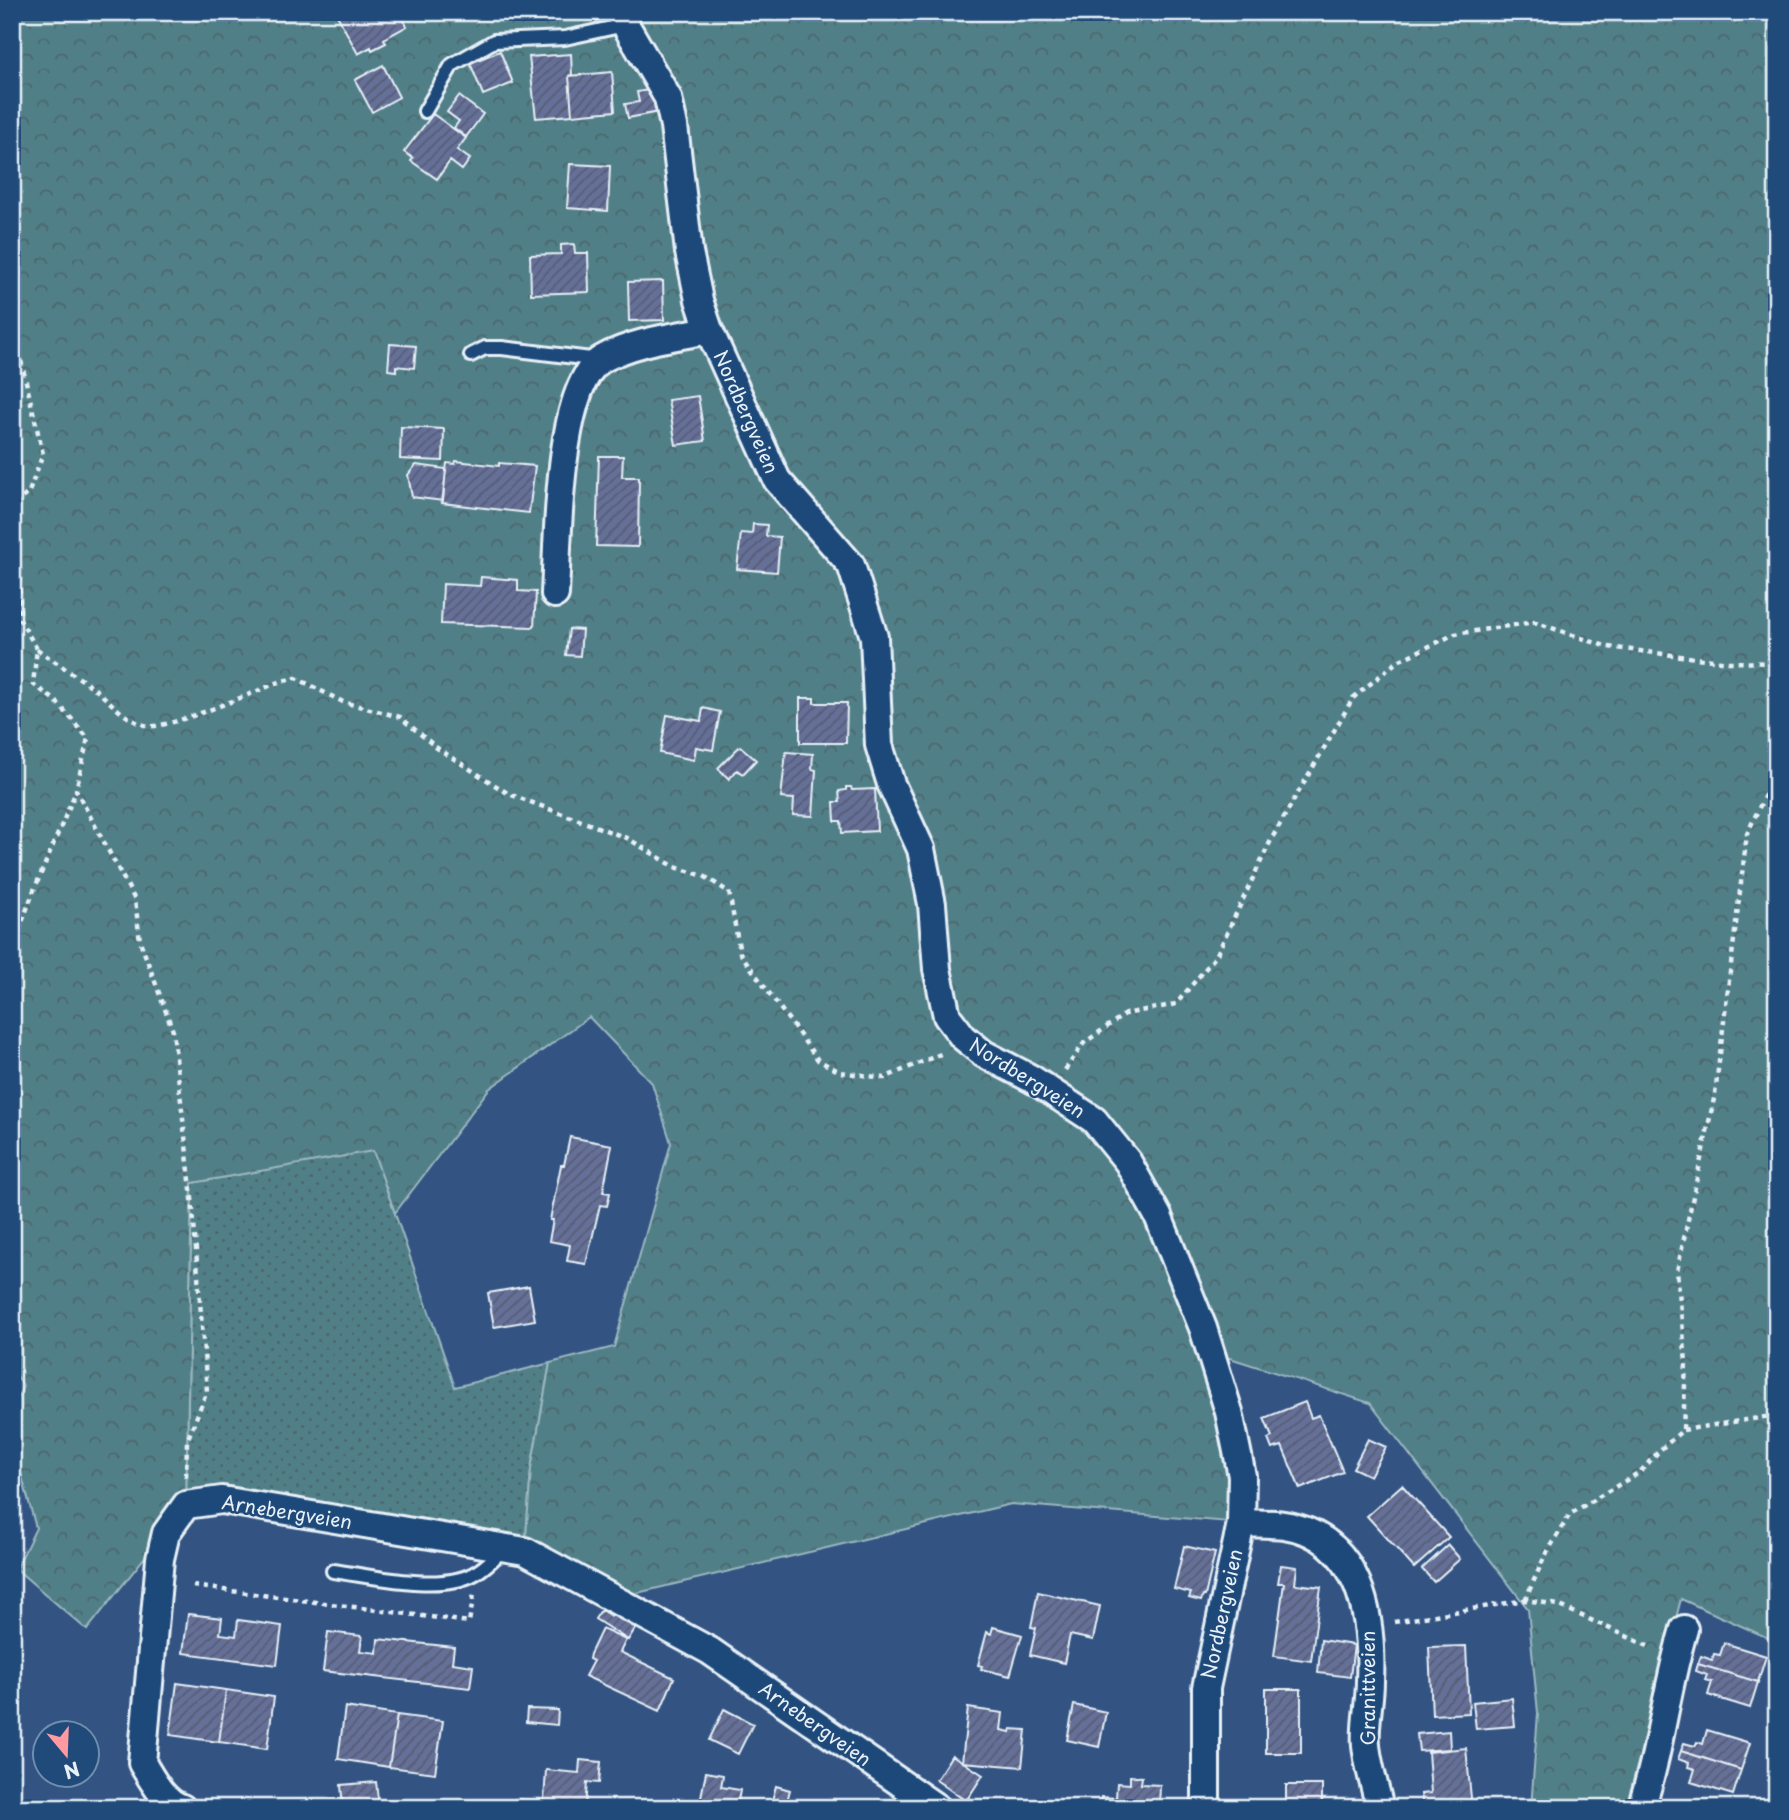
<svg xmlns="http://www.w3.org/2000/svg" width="1789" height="1820" viewBox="0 0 1789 1820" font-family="'Playpen Sans',sans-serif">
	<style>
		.grass { fill: url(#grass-dots); stroke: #9cb8c0; stroke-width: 2 }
		.forest { fill: url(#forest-crowns); stroke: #9cb8c0; stroke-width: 2 }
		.building { fill: url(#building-hatch); stroke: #e8f1f8; stroke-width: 2 }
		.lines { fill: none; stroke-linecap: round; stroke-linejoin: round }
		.service-casing { stroke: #e8f1f8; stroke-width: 18 }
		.minor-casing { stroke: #e8f1f8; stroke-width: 32 }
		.path { stroke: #e8f1f8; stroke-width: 4.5; stroke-dasharray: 5 5; stroke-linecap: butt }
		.service { stroke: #1f4a7a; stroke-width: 12 }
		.minor { stroke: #1f4a7a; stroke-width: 26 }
		.labels { text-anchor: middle; stroke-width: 5; stroke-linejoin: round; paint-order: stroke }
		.street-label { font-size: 19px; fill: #e8f1f8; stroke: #1f4a7a }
	</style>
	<defs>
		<pattern id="grass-dots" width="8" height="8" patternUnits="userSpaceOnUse" patternTransform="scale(1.75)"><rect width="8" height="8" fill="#517f88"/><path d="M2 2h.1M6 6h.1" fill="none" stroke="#4c666c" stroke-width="1.8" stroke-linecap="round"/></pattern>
		<pattern id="forest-crowns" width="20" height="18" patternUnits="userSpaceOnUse" patternTransform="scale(1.75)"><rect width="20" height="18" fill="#517f88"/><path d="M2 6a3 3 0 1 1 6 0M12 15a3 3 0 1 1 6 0" fill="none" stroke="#4c666c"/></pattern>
		<pattern id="building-hatch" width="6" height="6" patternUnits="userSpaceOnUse" patternTransform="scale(1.75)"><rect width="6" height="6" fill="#657099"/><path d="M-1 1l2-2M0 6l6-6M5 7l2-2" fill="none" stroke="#565c72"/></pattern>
	</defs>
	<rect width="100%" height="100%" fill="#335483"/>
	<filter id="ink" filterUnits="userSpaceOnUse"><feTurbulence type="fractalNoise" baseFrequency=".0143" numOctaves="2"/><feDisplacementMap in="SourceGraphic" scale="14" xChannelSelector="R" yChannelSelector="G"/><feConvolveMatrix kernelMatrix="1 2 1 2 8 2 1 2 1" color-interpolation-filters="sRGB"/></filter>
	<g filter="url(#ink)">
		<path class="grass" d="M373,1150l82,237 95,-24 -19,106 -6,82 -339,-46 6,-322z"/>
		<path class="forest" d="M12,12h1765v1630l-96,-43 -55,209h-95l7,-95 -10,-104 -158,-206 -140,-45 -16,4 27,161 -230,-19 -399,95 -87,-48 6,-82 19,-106 64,-16 57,-204 -19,-60 -63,-66 -100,72 -94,124 -22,-62 -181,32 -6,322 -99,125 -71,-61 20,-41 -24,-88v-28l11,-26 -11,-19z"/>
		<path class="building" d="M343,12h56l8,14 -23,13 2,4 -14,7 -1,-3 -13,7 -21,-39z
			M500,51l13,32 -30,12 -13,-32z
			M571,54l1,21 -3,1 3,39 -36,3 -7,-61z
			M383,65l16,32 -27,15 -17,-32z
			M612,72l3,39 -43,4 -3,-39z
			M655,89l4,23 -31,6 -3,-14 14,-2 -2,-10z
			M459,96l24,18 -17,23 -12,-9 5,-7 -12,-9z
			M433,114l33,24 -9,12 13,9 -8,11 -12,-9 -13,18 -26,-18 2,-3 -9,-6z
			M570,164l40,2 -2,45 -41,-3z
			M574,244l1,9h13l1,39 -58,2 -1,-39 31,-1v-9z
			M663,281l1,39 -35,1 -1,-39z
			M390,344l26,2 -2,22 -18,-2v5l-8,-1z
			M698,396l7,45 -29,4 -8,-45z
			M401,427l43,2 -1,32 -43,-2z
			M599,456h24l-1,21h17l-1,70 -42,-1z
			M456,461l43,5v-3l36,3 -6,47 -87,-10 5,-40 8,1z
			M416,465l30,4 -3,32 -31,-4 -4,-22z
			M753,524l14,1 -1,11 14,1 -3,35 -40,-3 4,-36 11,1z
			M481,577l37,3v11l18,1 -2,35 -93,-3 2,-40 37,2z
			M569,629l13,1 -2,26 -14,-1z
			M800,698h14v5h33l-1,40h-46z
			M703,708l17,4 -7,38 -17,-3 -2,13 -34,-7 7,-38 34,6z
			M740,746l16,14 -13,14 -6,-4 -8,9 -11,-11z
			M786,752l27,2 -1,15 4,1 -3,46 -20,-1 1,-16 -13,-1z
			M846,787h5l1,3 23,-1 2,42 -35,2 -1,-12h-6l-1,-19h6l-1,-11 7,-1z
			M570,1137l42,8 -9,47 7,1 -3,13 -7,-1 -14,59 -19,-3 3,-16 -21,-4 4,-21h-3l11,-55h3z
			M529,1286l6,34 -41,7 -6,-34z
			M1305,1402l6,16 8,-3 24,57 -43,17 -18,-43 -10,3 -4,-10 4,-2 -8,-19z
			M1368,1439l18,8 -16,29 -17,-8z
			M1402,1485l47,52 -35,31 -47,-52z
			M1448,1545l12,14 -26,23 -12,-13z
			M1184,1546l31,7 -10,43h-2l-2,5 -12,-3 2,-5 -17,-4z
			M1281,1565l16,2 -2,17 26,3 -10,74 -37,-5 10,-73h-6z
			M1038,1592l62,14 -7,34 -23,-5 -6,28 -34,-8 6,-27 -5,-1z
			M601,1610l10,6 5,-6 22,14 -10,16 -33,-21z
			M188,1614l34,4 -2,16 16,2 2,-16 44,6 -5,39 -94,-12z
			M993,1627l29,8 -12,41 -29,-7 1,-3 -4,-1 9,-33 4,2z
			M602,1629l24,11 -6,12 54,26 -14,33 -75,-35 8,-15 -4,-2 1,-5z
			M328,1632l34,4 -2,15 17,2 1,-14 76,8 -2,16 21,3 -3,22 -147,-17z
			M1321,1640l33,5 -4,32 -32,-4z
			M1724,1643l42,13 -8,26 -60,-18 3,-8 11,4 2,-6 6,1z
			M1466,1646l3,67 -37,2 -3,-68z
			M1698,1664l60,18 -8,26 -42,-13 4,-13 -7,-2 2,-5 -11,-4z
			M177,1683l49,7 -7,52 -49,-7z
			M1266,1689h35v64h-35z
			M226,1690l48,7 -7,52 -48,-7z
			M1512,1698l3,28 -39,3 -3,-27z
			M1074,1705l32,7 -7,35 -32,-7z
			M345,1707l52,8 -8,52 -51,-8z
			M968,1708l35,5 -2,17 9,2 1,-3 15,1 -4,37 -60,-5z
			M527,1709l31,1 -1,15 -31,-3z
			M724,1709l29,15 -15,30 -29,-14z
			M397,1715l46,6 -8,52 -46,-6z
			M1707,1730l43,13 -9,27 -60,-19 3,-8 11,3 2,-4 6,2z
			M1449,1731l1,18 -31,2 -2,-17z
			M1466,1748l6,60h-49l-2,-14 10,-1 -3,-41z
			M1681,1751l60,19 -8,25 -42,-13 4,-13 -7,-2 1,-4 -11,-4z
			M952,1755l31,20 -17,26 -30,-21z
			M580,1760l21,2 -2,21 -12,-1 -2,26h-70v-9l29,2 2,-31 33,3z
			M706,1772l17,3 -2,12 19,3 -3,18 -37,-6z
			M1130,1776l12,1 -1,7 19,1 -1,23h-59l1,-11 15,1 1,-15 13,1z
			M376,1782l3,26h-36l-2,-23z
			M1286,1785h36v23h-36z
			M776,1786l14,4 -5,18 -14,-4z"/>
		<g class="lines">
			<defs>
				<path id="service" d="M425,111l27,-46 42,-24 71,-3 60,-13
					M471,355l14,-7h17l97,12
					M333,1571c39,5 114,24 147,-1 9,-6 17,-15 25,-22"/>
				<path id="minor" d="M618,12l50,86 6,28 15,126 10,48 10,30 68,150 74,85 23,72 5,108 12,39 30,65 11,55 5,65 10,47 16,21 21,17 48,25 62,41 34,42 30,54 45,112 26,84 13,64 -1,47 -35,165v120
					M555,594c3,-50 2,-209 47,-235 32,-18 72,-22 107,-29
					M1241,1523c14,1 29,0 43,2 77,12 89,92 86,156 0,21 -6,44 -4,64 2,21 9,42 14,63
					M182,1808c-19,-6 -30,-29 -40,-45l18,-204 6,-26 20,-28 36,-5 303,51 185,100 227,157
					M1641,1808c20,-59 25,-120 43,-179"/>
			</defs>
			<use href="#service" class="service-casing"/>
			<use href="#minor" class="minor-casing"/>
			<path class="path" d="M12,322l31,132 -14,38 -15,13 -1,48 6,17 1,50 17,29 -4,35 23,17 32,37 -12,52 59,110 5,41 33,90 19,167 15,193 -20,50 -1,38
				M37,649c18,13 36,25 54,37 18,13 34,36 58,40 20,3 110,-36 133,-45l14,-3 47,24 57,15 37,31 72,46 118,44 48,29 29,9 25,16 11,61 78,107 22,12 44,6 59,-25
				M12,949l22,-59 42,-99
				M1065,1070l19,-27 41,-29 51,-10 40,-48 56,-118 81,-140 45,-37 57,-27 79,-12 74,25 120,15 49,1
				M1683,1430l94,-15
				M193,1586l276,36 5,-28
				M1525,1600l20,-44 25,-42 70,-42 21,-23 22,-19 3,-68 -9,-91 38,-177 32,-260 24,-52 6,-6
				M1394,1622l131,-22 33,5 92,42"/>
			<use href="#service" class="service"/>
			<use href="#minor" class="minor"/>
		</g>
	</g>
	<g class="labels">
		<g class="street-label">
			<text transform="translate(746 412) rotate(66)" y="7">Nordbergveien</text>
			<text transform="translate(1027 1078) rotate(32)" y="7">Nordbergveien</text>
			<text transform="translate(287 1512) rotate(9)" y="7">Arnebergveien</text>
			<text transform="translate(1222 1614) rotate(-78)" y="7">Nordbergveien</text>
			<text transform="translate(1368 1688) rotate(-90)" y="7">Granittveien</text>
			<text transform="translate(815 1724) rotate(35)" y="7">Arnebergveien</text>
		</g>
	</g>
	<rect width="1789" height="1820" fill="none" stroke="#1f4a7a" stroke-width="42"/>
	<rect x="21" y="21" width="1747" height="1778" fill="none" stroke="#e8f1f8" stroke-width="2.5" filter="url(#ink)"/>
	<g transform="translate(66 1754) rotate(161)"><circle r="33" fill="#1f4a7a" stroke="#6f8dac" stroke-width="2"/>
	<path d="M0-5L12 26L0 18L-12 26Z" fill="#ff9aa2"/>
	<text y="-10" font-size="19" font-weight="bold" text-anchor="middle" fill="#e8f1f8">N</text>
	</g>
</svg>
